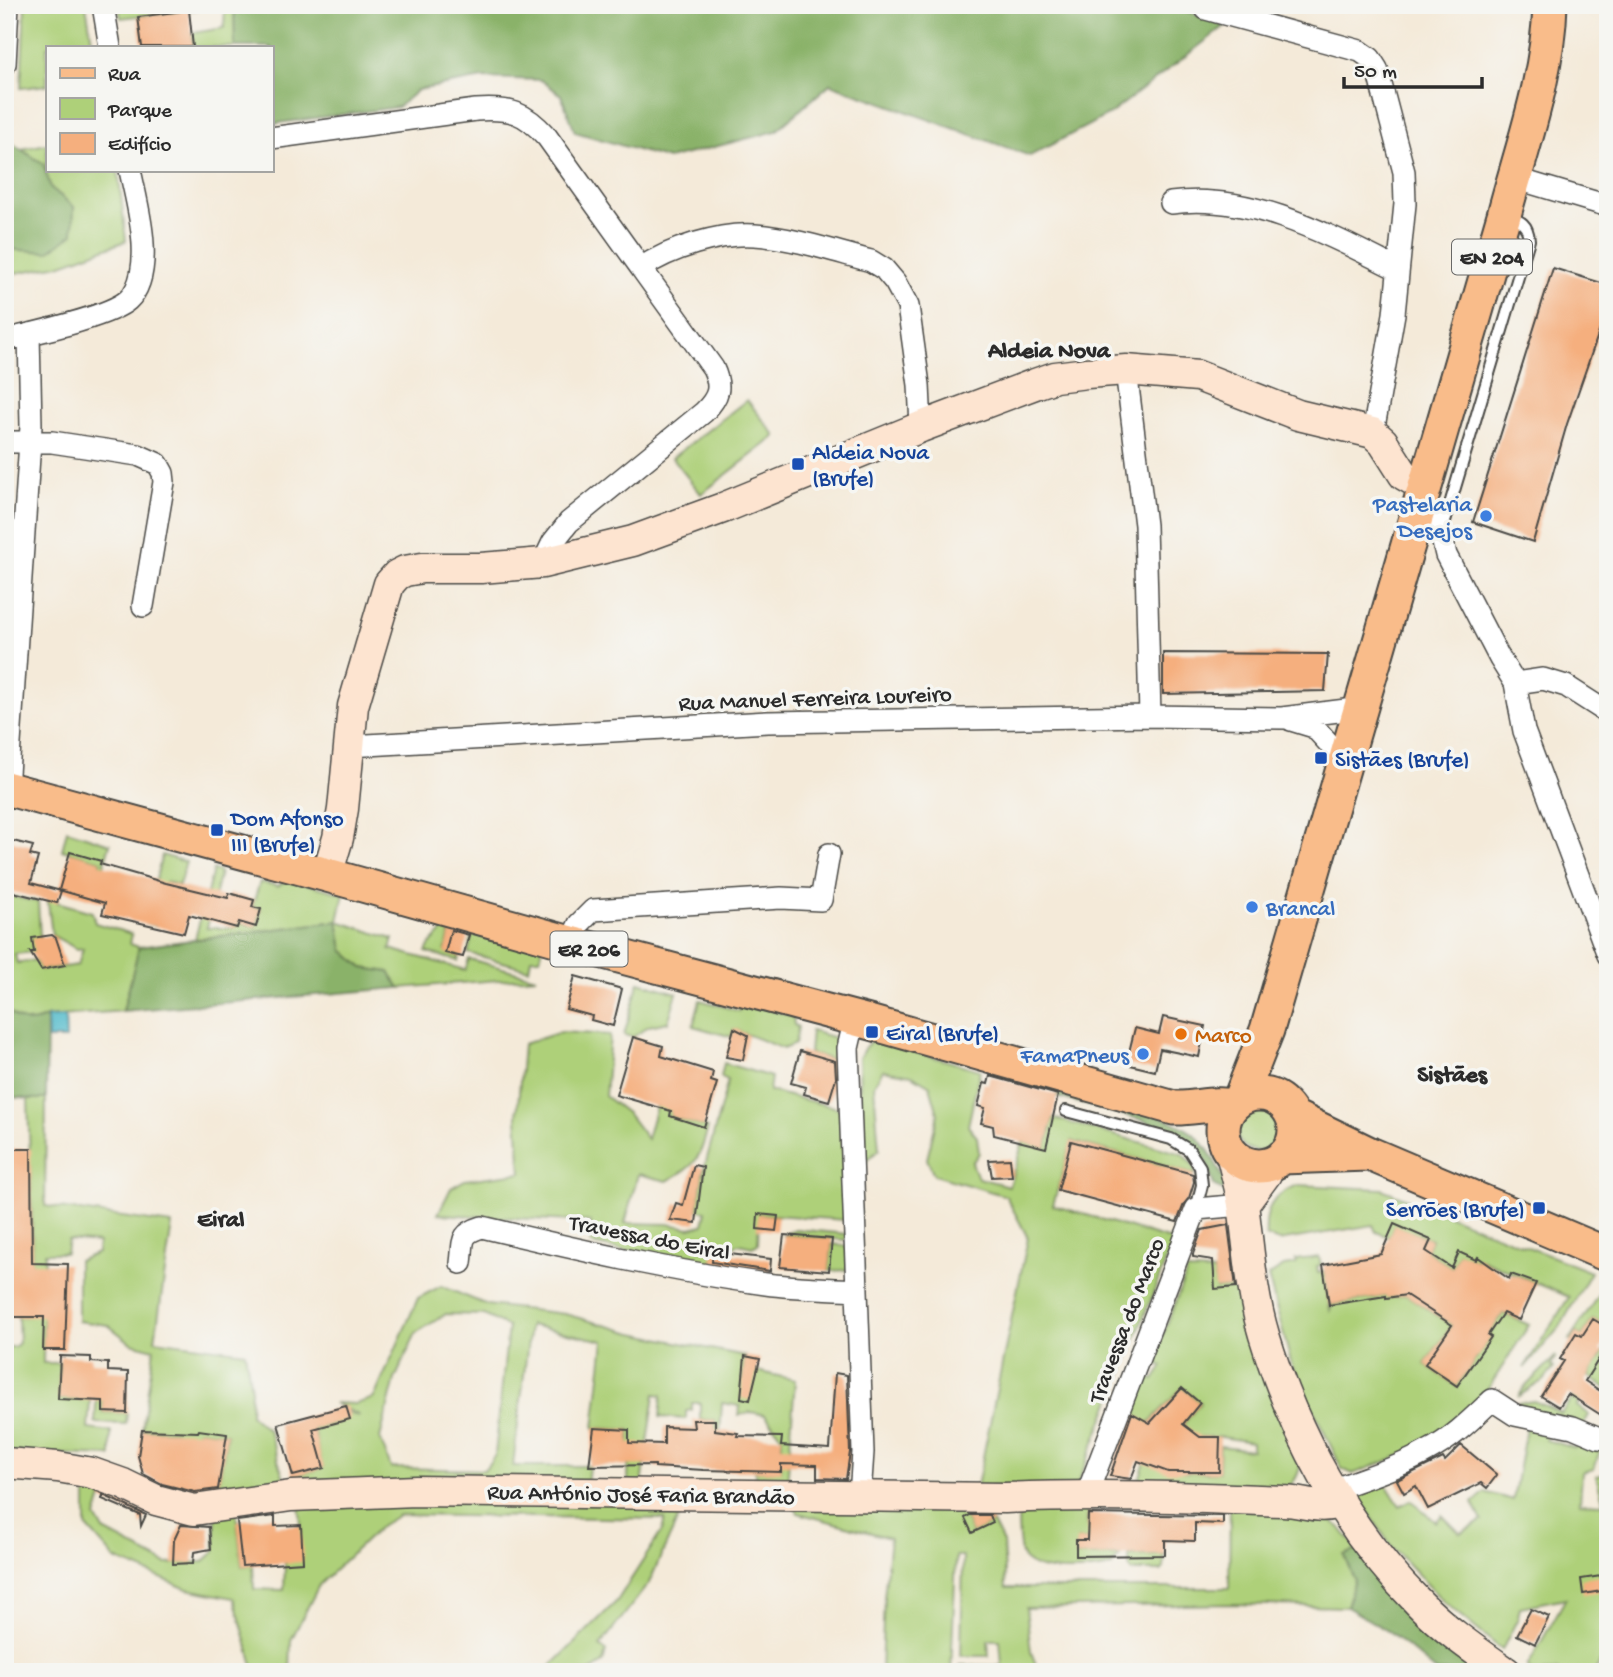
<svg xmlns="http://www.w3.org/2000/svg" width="1613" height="1677" viewBox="0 0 1613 1677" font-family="'Gochi Hand',sans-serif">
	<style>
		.green { fill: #aed079; stroke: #6c7e52; stroke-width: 2; fill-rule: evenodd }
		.forest { fill: #8ab269; stroke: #5a6e4a; stroke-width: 2 }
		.water { fill: #4eb9ca; stroke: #3c727a; stroke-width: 2 }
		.building { fill: #f5af7e }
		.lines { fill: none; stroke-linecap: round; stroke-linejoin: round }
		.lane-casing { stroke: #494845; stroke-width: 14 }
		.street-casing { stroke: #494845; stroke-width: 24 }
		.secondary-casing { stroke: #494845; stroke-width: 33 }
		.primary-casing { stroke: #494845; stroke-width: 37 }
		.lane { stroke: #fff; stroke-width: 10 }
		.street { stroke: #fff; stroke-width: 21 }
		.secondary { stroke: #fde4d0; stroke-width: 30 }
		.primary { stroke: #f9bc8a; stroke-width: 33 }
		.transit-dot { fill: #1a4fb4; stroke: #f6f6f2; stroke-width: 2.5 }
		.shop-dot { fill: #3f7fe0; stroke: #f6f6f2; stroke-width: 2.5 }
		.food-dot { fill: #e8710a; stroke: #f6f6f2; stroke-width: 2.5 }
		.labels { text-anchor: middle; stroke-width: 7; stroke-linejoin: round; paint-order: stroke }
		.shield { fill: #f6f6f2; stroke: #686867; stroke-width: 2 }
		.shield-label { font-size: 21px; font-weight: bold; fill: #2b2b2b }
		.transit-label { font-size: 23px; fill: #164399; stroke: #f6f6f2; text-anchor: start }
		.shop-label { font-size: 23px; fill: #366cbe; stroke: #f6f6f2; text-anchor: end }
		.street-label { font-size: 23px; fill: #2b2b2b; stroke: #f6f6f2 }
		.food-label { font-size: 23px; fill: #c56008; stroke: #f6f6f2; text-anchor: start }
		.neighbourhood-label { font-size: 24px; font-weight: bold; fill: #2b2b2b; stroke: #f6f6f2 }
	</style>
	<rect width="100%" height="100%" fill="#f6f6f2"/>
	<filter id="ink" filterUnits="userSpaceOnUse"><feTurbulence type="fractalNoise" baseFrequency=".0143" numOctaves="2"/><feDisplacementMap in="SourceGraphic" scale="14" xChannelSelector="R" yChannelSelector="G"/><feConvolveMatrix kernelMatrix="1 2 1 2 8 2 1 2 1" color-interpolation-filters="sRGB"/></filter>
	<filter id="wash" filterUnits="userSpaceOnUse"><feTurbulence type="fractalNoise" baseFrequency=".00686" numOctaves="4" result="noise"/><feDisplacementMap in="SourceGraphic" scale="28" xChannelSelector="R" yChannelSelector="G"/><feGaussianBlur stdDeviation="1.57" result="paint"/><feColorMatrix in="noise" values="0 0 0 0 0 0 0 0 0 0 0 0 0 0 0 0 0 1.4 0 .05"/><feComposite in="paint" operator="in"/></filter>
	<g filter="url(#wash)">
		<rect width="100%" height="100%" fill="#f4ead9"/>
		<path class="green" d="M25,5h61l7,42h-46v38l-26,3z
			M118,5h116l1,42h-42l-1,-14 32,-5 1,-22 -104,12z
			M47,144v26h71l8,71 -67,24 -54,10v-26l69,-42 -23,-19 -8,-24 -22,-15z
			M747,400l29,36 -75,58 -29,-36z
			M67,830l43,14 -10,36 -4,-1 5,-18 -39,-11z
			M162,855l24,7 -7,23 -13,-3 -11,44 -10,-3z
			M213,870l7,2 -13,56h30l2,-6 17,5 5,-18 -9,-2 8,-25 18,4 10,-7 56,15 -6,27 55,18 -3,10 75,21 4,-11 67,18 -136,11 -11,-16 -26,-4 -20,-18 -5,-29 -143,18z
			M5,895l33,7 2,35 -6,15 -19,2 2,9 18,-3 6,10 37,-5 5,-17 -6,1 -25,-14 -5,-40 10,7 35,10 3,11 37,11 -2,10 9,3 -16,64 -76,6 -13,6 -15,-3 -14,-11z
			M449,921l4,1 -8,30 14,4 -1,5 -32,-9c5,-13 18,-18 23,-31z
			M474,928l69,18 -3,12h-9l-2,11 -61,-16z
			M639,982l38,11 -9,29 -19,4 -16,11 -9,-2z
			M700,1000l39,11 2,-10 52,15 1,9 4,2 -3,17 -12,5 -49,-20 -2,8 -39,-11z
			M811,1031l29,8v23l-31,-9z
			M561,1032l49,3 -5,61 23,18 19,25 11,-40 16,4 -4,13 38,12c-9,32 -11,37 -41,53l-29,-7 -13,49 43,1 22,4 13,-3 3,-14 -8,-1 4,-33 26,-97 -7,-3 3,-14 47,14 -2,14 73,18 3,111 -86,-6 -1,30 -6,3 -13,-3 -25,8 -3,16 -120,-24v-22l-153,-8 13,-26 14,-8 56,-7 -4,-56 6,-73z
			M872,1040l108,30 -12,56 9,11 2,16 -7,10 6,15 31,8 14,-44 23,5 7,-29 129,36 11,11 3,10 -124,-34 -19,64 121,36 -98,247 -99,-2 51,-248 -22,-42 -72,-21 -7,-16 11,-45 -8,-28 -18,-11 -29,-5 -9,15 5,65 -17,14 -3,-106 6,-11z
			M28,1099h18l-1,107 127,18 -17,116 90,12 6,37 -1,25 19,17 18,58 -71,9 11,-64 -28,-4 -2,8 -24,-7 -31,-1 12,-81 -23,-6 -23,-18 -30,-4v-60l19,-8 1,-10 -30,-3 -2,13h-21l-2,110h16v36l24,1 1,-13h7l-3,42 23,3v24l-106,-4v-105h9l5,-4 -1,-26 13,-1 1,-93z
			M1235 1127a24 24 0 1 1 48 0a24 24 0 1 1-48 0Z
			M1298,1185l84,4 209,83 -31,55 -36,41 45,-71 -91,-39 -2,2 -17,-7 -7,15 -26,-17 5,-11 -37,-15 -5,12 -13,-5 -3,-7 -94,16 -13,-5c-2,-26 6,-42 32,-51z
			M795,1229l51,5v6l-62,-5z
			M832,1244l15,2 1,24 -19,1z
			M1319,1257l2,8 -4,1 1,7 6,-1 6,38 2,-5 54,-9 1,2 19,-3 46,30 -27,39 32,22 33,-48 -2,-3 15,-22 26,12 -50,78 -59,45 -67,26 -11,-5 -50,-103 -24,-90 16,-10 12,-2 -1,-4z
			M1187,1271l27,1 2,17 21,-2 15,48 49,128c-3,14 -7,21 -19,28l-146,-2 12,-37 37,20h34l1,-26 32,4v-8l-31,-5h-29l-9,-12 17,-22 -18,-15 -34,36 -16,-11 -16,28 7,-24 22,-41 9,4 9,-14 -10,-4z
			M1608,1280v48l-15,-9 -11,17 -6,-3 -5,8 -2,-1z
			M441,1286l46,19 78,9 68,19 112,23 -2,22 14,-7 38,9 -8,106h-32v-15h26l1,-34 -17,-22 -14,-3 -12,3 1,-9 -18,-3 -2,28h-5v-11h-15v-17h-8v7l-6,1v8l-26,-2 2,-22 -7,-1 -13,91h-14l1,-55 -35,-2 10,-87 -74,-16 -17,141h76l-2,18 -287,4 -7,-12 30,-8 -10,-39 22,-6 -3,-13 28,6 -26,-13 22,1 18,-6 44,-100zM446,1314l38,1 24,12 -13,128 -11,15 -93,-2 -11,-30 15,-59 21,-46z
			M1608,1345v44l-20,-13z
			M1556,1356l-5,9 3,3 -9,11 -27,18 6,-9z
			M97,1387l7,1 -1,24 24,1 -1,11 -31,-1z
			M1574,1396l6,5 -3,5 12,9 -7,12 -58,-15 -6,-9 17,-2 26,12z
			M1527,1423l22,4 -3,13 29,8 4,-13 22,11 -7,23 -12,3 -2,31 24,1 -8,-28 12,-2v187l-8,1 -6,10h-33l-5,-2 -2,2h-21l-6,-5 39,-69 -46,9 -2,11 -16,32 -59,-49 -52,-55 -32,-48 4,-10 19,-10 18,28 11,-6 25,22 6,-7 18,18 22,-12 -9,-18 12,-11 28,8z
			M86,1482l20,3 -10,32 8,14 62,33 37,-2 12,-11 1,-37 20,-3 6,55 11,-1 1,24 30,1 1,-27 16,-38 -2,-23 387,-1 -37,82 -49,63 6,5 -3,12 -14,9h-44l72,-71 45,-70 3,-12 -266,-4 -17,10 -63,60 -28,55 -1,32h-35l-21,-74 -47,-9 -72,-30 -29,-33z
			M793,1504l193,3 -21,11 7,15 21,-10 10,20 3,45h223l1,-80 92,7 18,12 18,23 -14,5 10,24 -7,28 -116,-3 -205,4 5,44 8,20h-79v-7l42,1 -2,-26h-12l1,16h-28l2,-100h-7l-5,116h-70l3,-74 6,-60 -92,-25z
			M1022,1506h66l-1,19 33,1 -1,14h-42l-1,16h44l-9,11c-20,4 -65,8 -82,-4 -9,-5 -9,-16 -10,-25 -1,-12 -2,-21 3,-32z
			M1165,1555l-1,13 -3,3h-29l-3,-4v-11z"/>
		<path class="forest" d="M234,5h939l52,21 -115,88 -80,42 -200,-72 -54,47 -108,28 -93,-27 -14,-37 -20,-15 -58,-2 -65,12 -20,17 -127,17v-77h-36z
			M10,142l33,22 8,24 23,19 -1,27 -25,18 -43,-3v-102z
			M338,921l5,29 20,18 26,4 11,16 -277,23 16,-64z
			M5,1009c15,13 24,17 42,8l-1,82h-18l-23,-3z
			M1059,1089c37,10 113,23 139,49 14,14 22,34 31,52h-8l-7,-5 -8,-23 -13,-16 -15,-12 -35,-14 -86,-23z
			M1358,1550l126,122h-47l-46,-39 -44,-26 7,-28 -10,-24z"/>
		<path class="water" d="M65,1016l1,23h-18l-1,-22z"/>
		<g id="blocks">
			<path class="building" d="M189,10l4,37h-51l-4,-30z
				M1553,268l55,17v21l-41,118 -34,118 -60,-20z
				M1163,653l165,1 -3,37 -162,3z
				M5,839l28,7 -3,9 8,2 -7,26 30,8 -4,12 -52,-13z
				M70,852l31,9 -1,3 66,19 62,15 1,-5 25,7 -2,7 9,2 -5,18 -17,-5 -2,6 -48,-13 -5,18 -82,-19 3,-11 -46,-13z
				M451,930l18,5 -6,22 -18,-4z
				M52,935l4,3 9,27 -24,5 -11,-18h4l-2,-14z
				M575,976l47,13 -9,37 -22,-6 1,-4 -26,-7z
				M1163,1017l42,9 -6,31 -39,-8 -5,22 -29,-7 9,-36 24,6z
				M734,1028l14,7 -5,25 -17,-3z
				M633,1037l30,9 -2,10 52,16 -2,9 6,2 -13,44 -34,-11 1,-5 -55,-16z
				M800,1051l35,10 1,17 -7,23 -25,-7 2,-7 -15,-4z
				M990,1076l68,19 -12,53 -52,-13 -1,-9 -12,-3 4,-15 -7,-2 6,-23 4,1z
				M1071,1141l122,33 1,8 -5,16 -5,6 -7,18 -119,-32z
				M5,1149h26l1,114 36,1 -3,86h-22l1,-33h-39z
				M1010,1159l2,17 -20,1 -3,-17z
				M694,1165l9,2 -7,56 -26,-3 6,-17 7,2z
				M758,1214l20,2 -2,15 -19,-2z
				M1394,1224l37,16 -5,11 26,17 7,-16 17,8 2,-3 31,22 2,-5 25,9 -17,37 -16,-7 -15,22 3,2 -34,49 -32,-22 27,-39 -46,-30 -20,3v-2l-57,9 -6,-40 58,-11z
				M1228,1225l8,62 -21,2 -2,-29 -20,-3v-3l9,-24z
				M784,1235l48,4 -3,32 -49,-4z
				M713,1252l58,7 -1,12 -58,-9z
				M1593,1319l15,9v8l-8,14 3,2 -18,29 23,15v10l-7,9 -33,-21 -9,13 -18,-11 23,-35 -4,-2 16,-26 6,3z
				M60,1356l31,1v5l17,1v8l20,1 -1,41 -24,-1v-11l-45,-2z
				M745,1356l15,3 -10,41 -9,-2z
				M835,1373l12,2 3,77 -4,27 -29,-1v-13l-36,-1v8l-77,-2 -49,-3v-2l-66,1 5,-38 35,2v13l35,1v-17l30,1 -1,-8h22v10l23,3 -1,3 45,1 -1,9 49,3z
				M1182,1388l18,15 -17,21 17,13h20l-1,35h-51l-30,-11 -7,18 -21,-3 22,-63 18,10z
				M346,1406l4,13 -37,10 11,39 -31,8 -15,-52z
				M142,1430l56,2 1,-2 28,4 -9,55 -23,3 -33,-8 -19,-10 -5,-18z
				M1461,1445l36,30 -10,13 -6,-5 -53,26 -12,-23 -12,7 -7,-13 46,-22 2,3z
				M103,1495l43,20 -5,11 -1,-11 -38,-16z
				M1088,1514l135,2v8l-28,-1v18l-30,-1v15l-89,1v-16h11z
				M970,1515h20l3,8 -21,10 -7,-15z
				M275,1516v10l26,-1 2,37 -61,4 -5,-45z
				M181,1525l28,2 2,22 -17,3 -1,11 -20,1 1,-24z
				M1608,1575v15l-25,4 -2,-15z
				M1531,1609l18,8 -14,27 -18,-9z"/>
		</g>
	</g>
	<g filter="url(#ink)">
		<use href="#blocks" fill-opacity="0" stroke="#494845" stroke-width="2"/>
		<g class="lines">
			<defs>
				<path id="lane" d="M1442,531l87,-291c-1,-16 -8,-19 -22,-24
					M1066,1111l105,28 18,11 11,17 2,18 -6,24"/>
				<path id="street" d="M103,5l7,42
					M1206,9l154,42 10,7 7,11 27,103 1,32 -11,110 -21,119
					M5,64l3,-59
					M271,138l205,-28c34,-2 48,1 71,27l94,131
					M1514,178l94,28
					M1171,203c80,-11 158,32 226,66
					M5,340c28,-7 104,-23 123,-40 14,-13 16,-38 15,-56 -1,-24 -8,-50 -13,-74
					M1126,370l19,155 5,191
					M5,442h47l86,13 20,9 5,9 1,9 -21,124
					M1419,509l15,12 7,13 5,21 54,104 15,24 9,48 84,224
					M543,563l10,-21 16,-20 135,-110c15,-15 18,-25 9,-44l-72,-100c28,-19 79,-36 114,-33 39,3 78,16 116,26l13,8 11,13 13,24 11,79 2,42
					M1515,683l28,-4 23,7 42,27
					M1291,720l23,7 31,34
					M350,746l418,-24 382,-6 132,2 80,-10
					M7,789l24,-363 -2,-92
					M570,943l9,-19 14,-14 188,-12 40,2 8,-46
					M855,1018l-7,30 15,404 -3,44
					M461,1263c3,-22 -2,-29 21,-36 93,22 188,44 284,57 30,4 60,4 91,6
					M1332,1490c32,-12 66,-22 96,-39 24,-12 45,-33 64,-51l23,15 58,12 26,11 9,1
					M1087,1494l109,-285 47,-4"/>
				<path id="secondary" d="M327,875l11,-37 5,-29 10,-103 36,-122 8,-9 8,-4 17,-3h59l62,-5 90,-22 90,-33 198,-81 114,-43 20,-7 32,-4 39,-3 72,6 100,39 75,18 10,9 21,33 21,12
					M1231,1153c4,17 9,34 12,51 6,44 8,88 21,131 30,99 82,195 155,268 26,27 57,48 87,69
					M1243,1205l23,-31 3,-10
					M5,1463l53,4 34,6 31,11 33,16 38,10 97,-14 125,-5 589,7c92,-4 185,-1 278,3 20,0 38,10 57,1"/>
				<path id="primary" d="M5,788l322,87 243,68 302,80 302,85c18,1 41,-6 58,-2
					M1223 1130a36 36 0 1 1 72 0a36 36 0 1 1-72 0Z
					M1240,1099l27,-69 237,-815c18,-68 44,-138 46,-210
					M1292,1116l78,38 238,101
					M1282,1157l85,-3"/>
			</defs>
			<use href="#lane" class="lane-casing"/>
			<use href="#street" class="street-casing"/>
			<use href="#secondary" class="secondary-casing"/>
			<use href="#primary" class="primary-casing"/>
			<use href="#lane" class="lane"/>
			<use href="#street" class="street"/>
			<use href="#secondary" class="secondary"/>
			<use href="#primary" class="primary"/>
		</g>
	</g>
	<g class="transit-dot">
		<rect x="791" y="457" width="14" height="14" rx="3.5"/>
		<rect x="1314" y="751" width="14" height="14" rx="3.5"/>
		<rect x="210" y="823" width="14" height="14" rx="3.5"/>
		<rect x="865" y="1025" width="14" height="14" rx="3.5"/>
		<rect x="1532" y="1201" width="14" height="14" rx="3.5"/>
	</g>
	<g class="shop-dot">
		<circle cx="1486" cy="516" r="7"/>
		<circle cx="1252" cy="907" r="7"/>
		<circle cx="1143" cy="1054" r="7"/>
	</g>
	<circle class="food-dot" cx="1181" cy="1034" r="7"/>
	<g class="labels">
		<g class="shield">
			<rect x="1452" y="239.5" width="80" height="35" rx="5"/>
			<rect x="550.5" y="931.5" width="77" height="35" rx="5"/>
		</g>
		<g class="shield-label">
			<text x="1492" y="264">EN 204</text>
			<text x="589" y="956">ER 206</text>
		</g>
		<g class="transit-label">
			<text x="812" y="459">Aldeia Nova<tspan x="812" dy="26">(Brufe)</tspan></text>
			<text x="1335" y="766">Sistães (Brufe)</text>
			<text x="231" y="825">Dom Afonso<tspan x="231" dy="26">III (Brufe)</tspan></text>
			<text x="886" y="1040">Eiral (Brufe)</text>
			<text x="1525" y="1216" text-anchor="end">Serrões (Brufe)</text>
		</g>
		<g class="shop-label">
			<text x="1472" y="511">Pastelaria<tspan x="1472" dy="26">Desejos</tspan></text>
			<text x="1266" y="915" text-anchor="start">Brancal</text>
			<text x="1129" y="1062">FamaPneus</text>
		</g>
		<g class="street-label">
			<text transform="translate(815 697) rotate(-2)" y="8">Rua Manuel Ferreira Loureiro</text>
			<text transform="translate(650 1236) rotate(11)" y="8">Travessa do Eiral</text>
			<text transform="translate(1125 1320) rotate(-69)" y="8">Travessa do Marco</text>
			<text transform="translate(641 1493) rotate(1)" y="8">Rua António José Faria Brandão</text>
		</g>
		<g class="food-label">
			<text x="1195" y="1042">Marco</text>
		</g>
		<g class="neighbourhood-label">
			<text x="1049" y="357">Aldeia Nova</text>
			<text x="1452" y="1081">Sistães</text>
			<text x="221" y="1226">Eiral</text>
		</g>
	</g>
	<rect width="1613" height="1677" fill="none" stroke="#f6f6f2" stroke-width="28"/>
	<rect x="46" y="46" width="228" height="126" fill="#f6f6f2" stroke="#a5a5a2" stroke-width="2"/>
	<rect x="60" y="68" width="35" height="10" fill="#f9bc8a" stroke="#a5a5a2" stroke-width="2"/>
	<text x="108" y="80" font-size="21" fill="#2b2b2b">Rua</text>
	<rect x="60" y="98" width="35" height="21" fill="#aed079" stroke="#a5a5a2" stroke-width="2"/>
	<text x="108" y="116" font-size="21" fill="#2b2b2b">Parque</text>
	<rect x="60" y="133" width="35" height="21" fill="#f5af7e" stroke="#a5a5a2" stroke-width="2"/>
	<text x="108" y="150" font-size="21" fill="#2b2b2b">Edifício</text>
	<path d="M1344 77v10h138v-10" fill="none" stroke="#2b2b2b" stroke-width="3.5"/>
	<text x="1354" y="77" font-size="21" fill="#2b2b2b" stroke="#f6f6f2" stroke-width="5" paint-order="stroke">50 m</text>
</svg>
